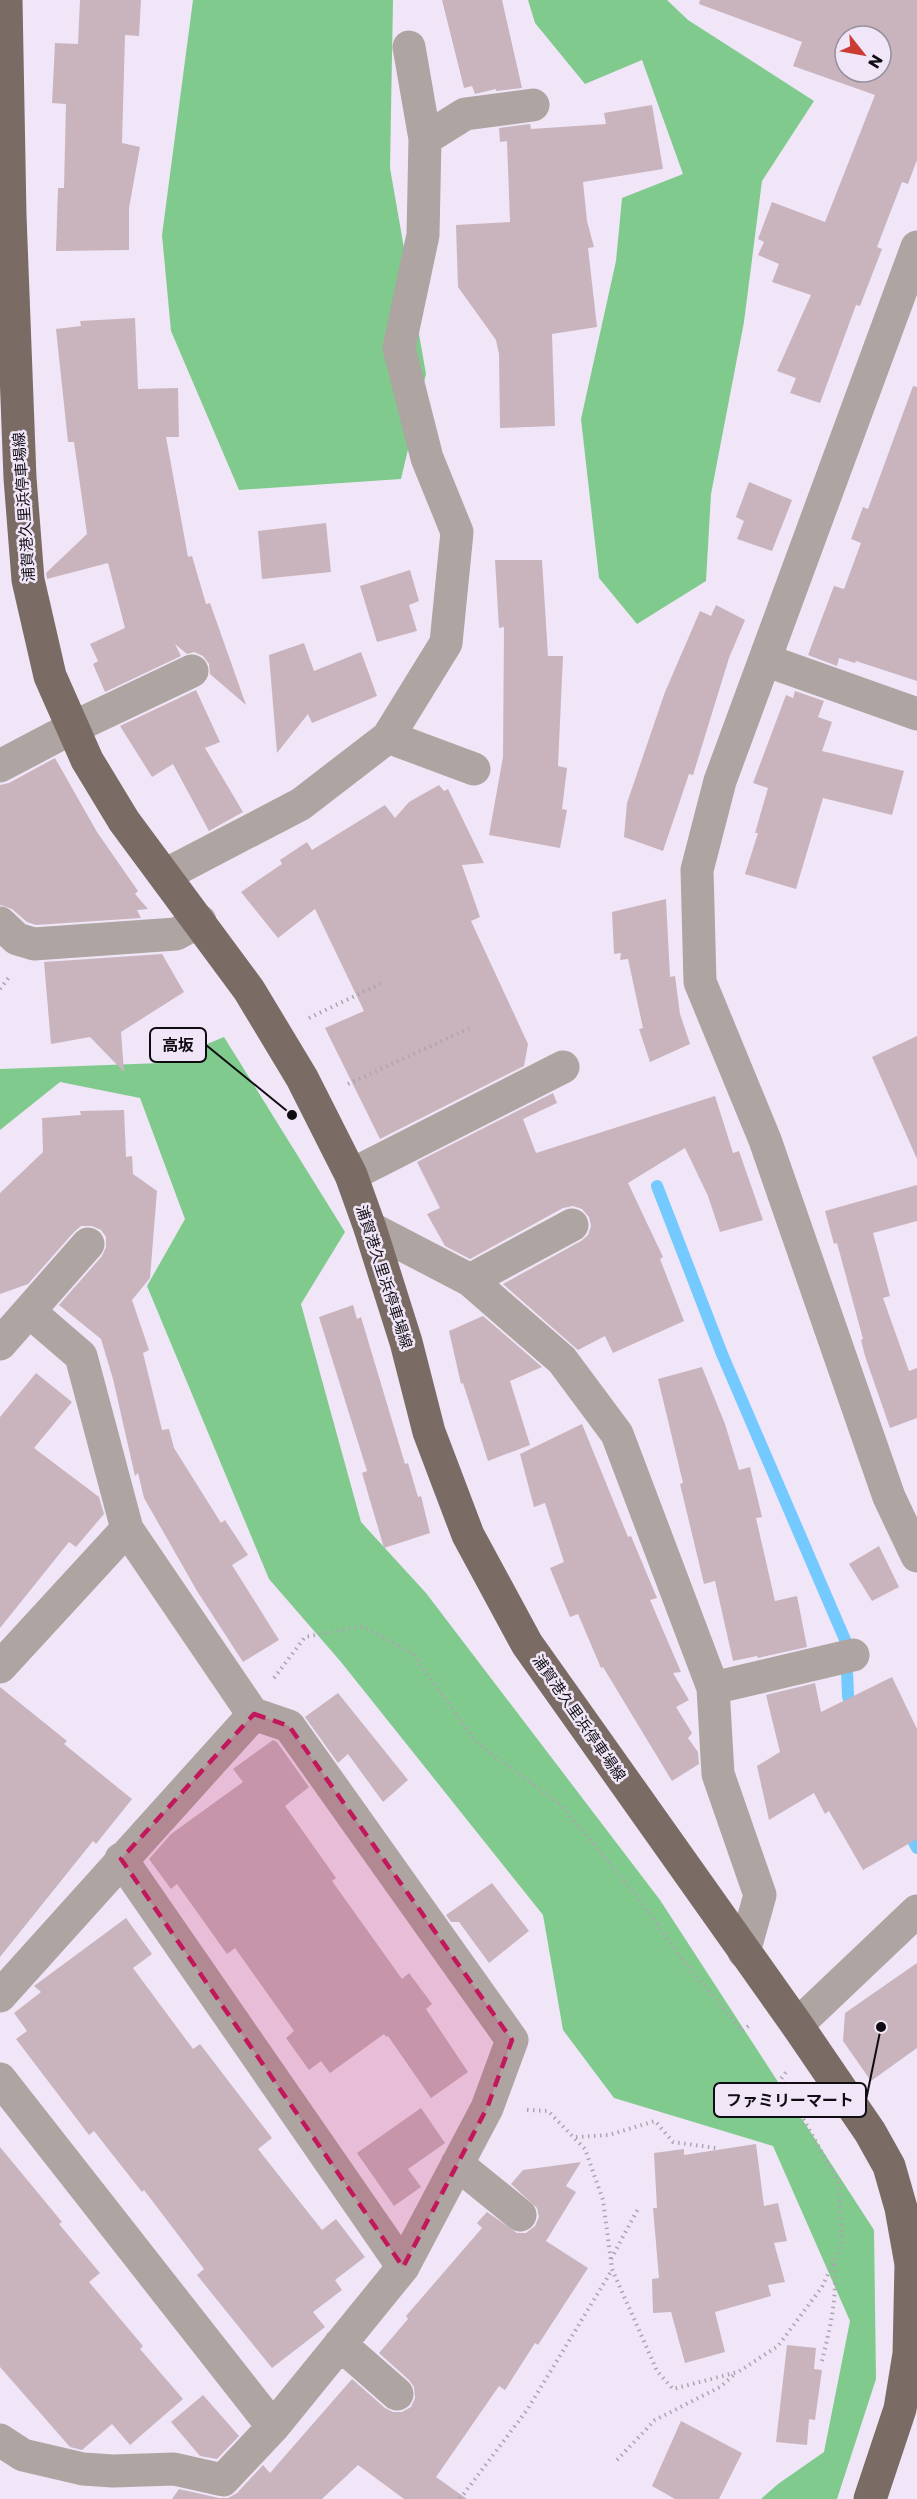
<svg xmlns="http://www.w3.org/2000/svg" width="917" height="2499" viewBox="0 0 917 2499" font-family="Poppins,'Noto Sans JP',sans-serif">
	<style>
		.forest { fill: #81ca8e }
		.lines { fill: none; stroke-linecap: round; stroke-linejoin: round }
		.stream { stroke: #74c9fe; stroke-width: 12 }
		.building { fill: #c9b4bd; fill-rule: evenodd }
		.path { stroke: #aca4b2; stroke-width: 4; stroke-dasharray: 1.5 4.5; stroke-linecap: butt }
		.minor { stroke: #aea4a1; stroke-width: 33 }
		.major { stroke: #7a6b64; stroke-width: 33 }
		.marked { fill: #c2185b; fill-opacity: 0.2; stroke: #c2185b; stroke-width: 4.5; stroke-dasharray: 12 8; stroke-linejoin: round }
		.labels { text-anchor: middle; stroke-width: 5; stroke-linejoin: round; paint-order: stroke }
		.street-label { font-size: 15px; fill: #100d12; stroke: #f0e6f8 }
		.leader { fill: none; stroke: #100d12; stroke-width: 2 }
		.callout-dot { fill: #100d12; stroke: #f0e6f8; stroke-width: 2 }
		.callout { fill: #f0e6f8; stroke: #100d12; stroke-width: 2 }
		.callout-label { font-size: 16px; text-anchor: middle; font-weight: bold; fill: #100d12 }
	</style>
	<rect width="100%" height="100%" fill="#f0e6f8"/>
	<path class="forest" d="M193,0h200l-3,168 36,206 -25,105 -162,11 -68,-159 -9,-96z
		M528,0h139l21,20 126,81 -52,80 -18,141 -33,172 -5,87 -69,43 -38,-46 -18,-159 35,-158 6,-63 61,-24 -41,-114 -57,24 -50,-61z
		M224,1037l121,195 -44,72 60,218 65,71 234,307 214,330 2,149 -39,120h-76l17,-15 46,-32 26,-131 -77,-175 -159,-48 -51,-68 -20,-115 -202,-253 -72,-83 -122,-293 38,-67 -45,-121 -80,-16 -60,48v-61l161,-6z"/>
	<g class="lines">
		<path class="stream" d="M657,1186l65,168 124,288 2,54 4,17
			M907,1829l10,19"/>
	</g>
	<path class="building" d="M80,0h61l-2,36 -14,-1 -3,108 18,4 -11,61v42l-73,1 2,-63h6l2,-84 -14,-1 3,-60 23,1z
		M442,0h60l20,88 -26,3v-2l-21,5 -3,-8 -8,2z
		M700,0h217v160l-9,24 -6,-2 -25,65 5,2 -22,57 -4,-1 -36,98 -30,-10 6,-15 -19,-7 34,-76 -39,-13 7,-18 -21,-9 6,-13 -6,-3 14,-37 53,20 50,-127 -82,-29 9,-24 -103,-38zM845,36h36v36h-36z
		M652,105l11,64 -80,13 4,39 7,26 -6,1 9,79 -45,7 3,92 -55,2 -1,-74 -3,-14 -38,-53 -2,-62 54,-3 -3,-81 -7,1 -1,-14 31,-4 1,5 75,-5 -2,-11z
		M135,318l3,71 40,-1 1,49h-13l22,120 4,-1 14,48 4,-1 36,102 -36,-31 -1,-10 -6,-8 -9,-4 -7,2 -12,-10 6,12 -76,36 -12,-28 5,-3 -8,-17 35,-16 -17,-65 -61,16 -1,-6 41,-39 -13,-92h-6l-12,-113 25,-3 -1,-5z
		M913,386l4,1v294l-61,-20 -1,2 -16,-5 -2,8 -29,-11 26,-69 10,3 17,-46 -10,-4 12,-32 5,2z
		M749,482l43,18 -20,51 -35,-12 7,-18 -8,-4z
		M326,523l5,49 -69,7 -4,-48z
		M495,560h47l6,96h15l-5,110 9,2 -5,41 5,1 -7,38 -71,-13 14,-78 1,-130 -5,1z
		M410,570l9,31 -10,4 8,26 -40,11 -17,-56z
		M716,605l29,15 -16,38 -36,117 -4,-1 -26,77 -39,-14 3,-34 38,-111 35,-81 11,5z
		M304,643l10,28 47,-19 16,44 -65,27 -4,-9 -31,39 -8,-98z
		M196,690l24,52 -15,6 38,64 -34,19 -36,-67 -21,13 -32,-51z
		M795,691l29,10 -6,16 14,5 -10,29 82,20 -12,44 -69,-17 -27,91 -51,-15 13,-41h-3l13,-45 -15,-5 33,-88 7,3z
		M55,758l42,74 41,59 -3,3 13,15 -11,1 4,8 -105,7 -9,-3 -15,-13 -12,-4v-120l9,-2z
		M439,785l5,6 4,-2 36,74 -22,2 18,52 -9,4 57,123 -4,22 -144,73 -55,-111 39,-17 -49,-102 -37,29 -37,-46 41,-28 -2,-4 27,-18 5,8 73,-45 10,13 14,-16z
		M666,899l4,78 5,-1 5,38 10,30 -40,18 -11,-33 4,-1 -15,-69 -8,1 1,-7 -7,1 -2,-42z
		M162,954l22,38 -63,40 3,40 -34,-35 -39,7 -7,-82z
		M917,1036v123l-45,-102z
		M553,1093l4,10 -34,16 13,34 179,-57 18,57 6,-2 24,69 -43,12 -12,-36 -23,-48 -57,35 35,74 -3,2 24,62 -71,32 -8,-17 -27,14 -75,-66 78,-43 7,-6 3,-9 -2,-9 -7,-8 -9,-3 -10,2 -93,51 -25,-13 -18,-32 13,-6 -23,-46z
		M124,1110l2,47 6,-1 1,18 24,17 -7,87 -18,22 17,50 -6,3 19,77 7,-1 5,19 47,75 4,-3 23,35 -16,10 47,75 -36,22 -46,-71 -53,-93 -6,-25 -3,3 -22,-97 -12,-40 -42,-34 43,-49 4,-9v-10l-5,-7 -9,-4h-11l-7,6 -46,52 -28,10v-101l43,-41 -1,-34 39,-3 -1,-4z
		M917,1185v36l-44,12 17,63 -7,2 26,73 8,-3v50l-27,10 -25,-72 -4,-16 2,-1 -26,-96 -3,1 -9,-33z
		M353,1305l4,14 4,-2 44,147 3,-1 10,34 3,-1 9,37 -46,15 -22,-75 5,-2 -48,-154z
		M483,1316l59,51 -32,14 20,64 -42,16 -25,-78 -2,1 -12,-53z
		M702,1367l23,57 14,46 11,-3 12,50 -6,1 19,83 22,-5 10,51 -49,11 -1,-2 -24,5 -18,-80 -11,3 -24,-100 3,-1 -25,-104z
		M36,1373l36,29 -38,46 65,49 5,17 -28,33 -7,-5 -69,86v-211z
		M582,1424l46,113 3,-1 26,62 -7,2 31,72 -8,1 16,27 -13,7 16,26 -4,5 10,14 1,12 -27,17 -69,-114 -2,1 -23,-54 -8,3 -20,-49 14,-6 -19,-59 -11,4 -14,-53z
		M879,1546l20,41 -27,14 -23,-37z
		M892,1677l25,52v110l-54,31 -34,-59 -4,3 -11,-21 -45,27 -12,-54 23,-14 -14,-57 49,-12 6,29z
		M0,1687l67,54 -3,3 68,55 -36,45 -3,-3 -93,116z
		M338,1693l70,87 -25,22 -35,-48 -10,9 -33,-46z
		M273,1740l4,2 32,45 -24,19 51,72 -4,3 70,98 7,-6 23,31 -6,5 42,63 -37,26 -43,-62 -2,1 -2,-3 -54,39 -9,-12 -12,9 -23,-32 8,-7 -59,-83 -8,6 -50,-70 -6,5 -22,-30 22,-25 72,-52 -10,-13z
		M492,1883l37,48 -40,32 -30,-41h-8l-5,-7z
		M126,1918l26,36 -19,14 60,81 7,-5 72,94 -14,11 64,81 14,-11 29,38 -30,23 7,10 -29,22 12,15 -53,41 -75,-93 7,-6 -60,-79 -2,2 -48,-61 -5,4 -73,-96 11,-8 -13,-18 27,-21 -7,-6z
		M917,1963v85l-46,33 -28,-40 2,-28z
		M421,2108l24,35 -37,26 13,18 -27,19 -37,-53z
		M756,2144l8,62 14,-3 9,38 -13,2 11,39 -17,3 3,11 -56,16 10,40 -40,11 -14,-51 -18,1 -1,-34 7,-1 -6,-70h4l-3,-55 30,-4v6z
		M0,2147l62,75 -3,2 41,49 -11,9 54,64 -3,3 43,50 -53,46 -18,-21 -30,26 -12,-3 -70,-80z
		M581,2162l-15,24 10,6 -30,49 42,27 -50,77 -3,-2 -30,47 -6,-4 -63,91 31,22h-63l-46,-34 -36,34h-150l7,-10 40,9h9l9,-5 26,-28 7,8 82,-94 33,29 8,4h9l9,-5 4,-9 -1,-11 -5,-7 -30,-27 29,-34 -2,-3 76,-88 -5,-5 10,-11 30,21h9l9,-7 4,-9 -2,-9 -26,-24 12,-14z
		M787,2345l29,3 -2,21 8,1 -7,50 -6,-1 -2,26 -31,-3z
		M203,2395l36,41 -22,23 -17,-3 -29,-34z
		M681,2421l61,32 -23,46h-44l-23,-13z"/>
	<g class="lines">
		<path class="path" d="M0,989l10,-13
			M309,1018l75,-36
			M348,1084l122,-56
			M274,1678l31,-41 58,-11 50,28 63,88 85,63 83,100 37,53 61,73 9,-7
			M527,2110l21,1 37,38 18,51 9,69 45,102 16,18 65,-17 40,-26 44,-59 20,-43 -3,-61 -58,-104 5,-7
			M576,2137l33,-2 46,-14 18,21 43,6
			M611,2259l28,-52
			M822,2361c8,-33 16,-65 12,-99
			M617,2460l38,-40 65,-33 15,-13
			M460,2499l67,-89 85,-140"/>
		<path class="minor" d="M409,47l16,92 40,-25 68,-9
			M917,247l-197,534 -23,89 3,112 65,158 124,357 28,59
			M765,660l152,54
			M388,737l86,32
			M0,766l72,-38 120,-57
			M165,875l136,-71 87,-67 58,-94 11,-111 -30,-74 -28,-110 24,-113 2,-96
			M0,923l17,16 17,5 142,-10 24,-13
			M351,1175l212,-108
			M370,1228l100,52 92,80 55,74 96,254 5,86 42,121 -16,57
			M470,1280l102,-55
			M0,1344l88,-100
			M0,1667l127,-138
			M713,1688l140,-33
			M121,1859l282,408
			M0,1996l254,-282
			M797,2025l120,-114
			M0,2079l273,348
			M457,2164l63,51
			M340,2344l57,50
			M0,2440l23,15 60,14 30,2 61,-2 49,11 50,-53 130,-160 84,-159 25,-68 -223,-314 -35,-12 -4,-4 -123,-181 -46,-173 -51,-44"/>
		<path class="major" d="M6,0l4,215 10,263 8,102 22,96 37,84 37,61 125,169 53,88 49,97 19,53 36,114 23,90 39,103 59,109 270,381 73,107 19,34 12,42 10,56 -2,90 -9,55 -30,90"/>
	</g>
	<path class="marked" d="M254,1714l35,12 223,314 -25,68 -84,159 -282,-408z"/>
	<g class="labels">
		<g class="street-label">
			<text transform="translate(24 507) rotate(-94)" y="5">浦賀港久里浜停車場線</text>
			<text transform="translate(384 1277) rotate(72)" y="5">浦賀港久里浜停車場線</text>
			<text transform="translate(579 1718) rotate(55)" y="5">浦賀港久里浜停車場線</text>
		</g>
	</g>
	<path class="leader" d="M292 1115L206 1045M881 2027L866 2100"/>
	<g class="callout-dot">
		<circle cx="292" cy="1115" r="6"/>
		<circle cx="881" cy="2027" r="6"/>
	</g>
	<g class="callout">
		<rect x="150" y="1028" width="56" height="34" rx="6"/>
		<rect x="714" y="2083" width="152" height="34" rx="6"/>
	</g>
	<g class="callout-label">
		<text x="178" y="1051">高坂</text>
		<text x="790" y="2106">ファミリーマート</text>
	</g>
	<g transform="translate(863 54) rotate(121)"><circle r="28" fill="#f0e6f8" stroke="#968f9c" stroke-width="1.5"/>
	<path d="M0-4.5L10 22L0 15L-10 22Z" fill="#cb3d34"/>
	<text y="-9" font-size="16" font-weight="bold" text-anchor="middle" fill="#100d12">N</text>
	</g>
</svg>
